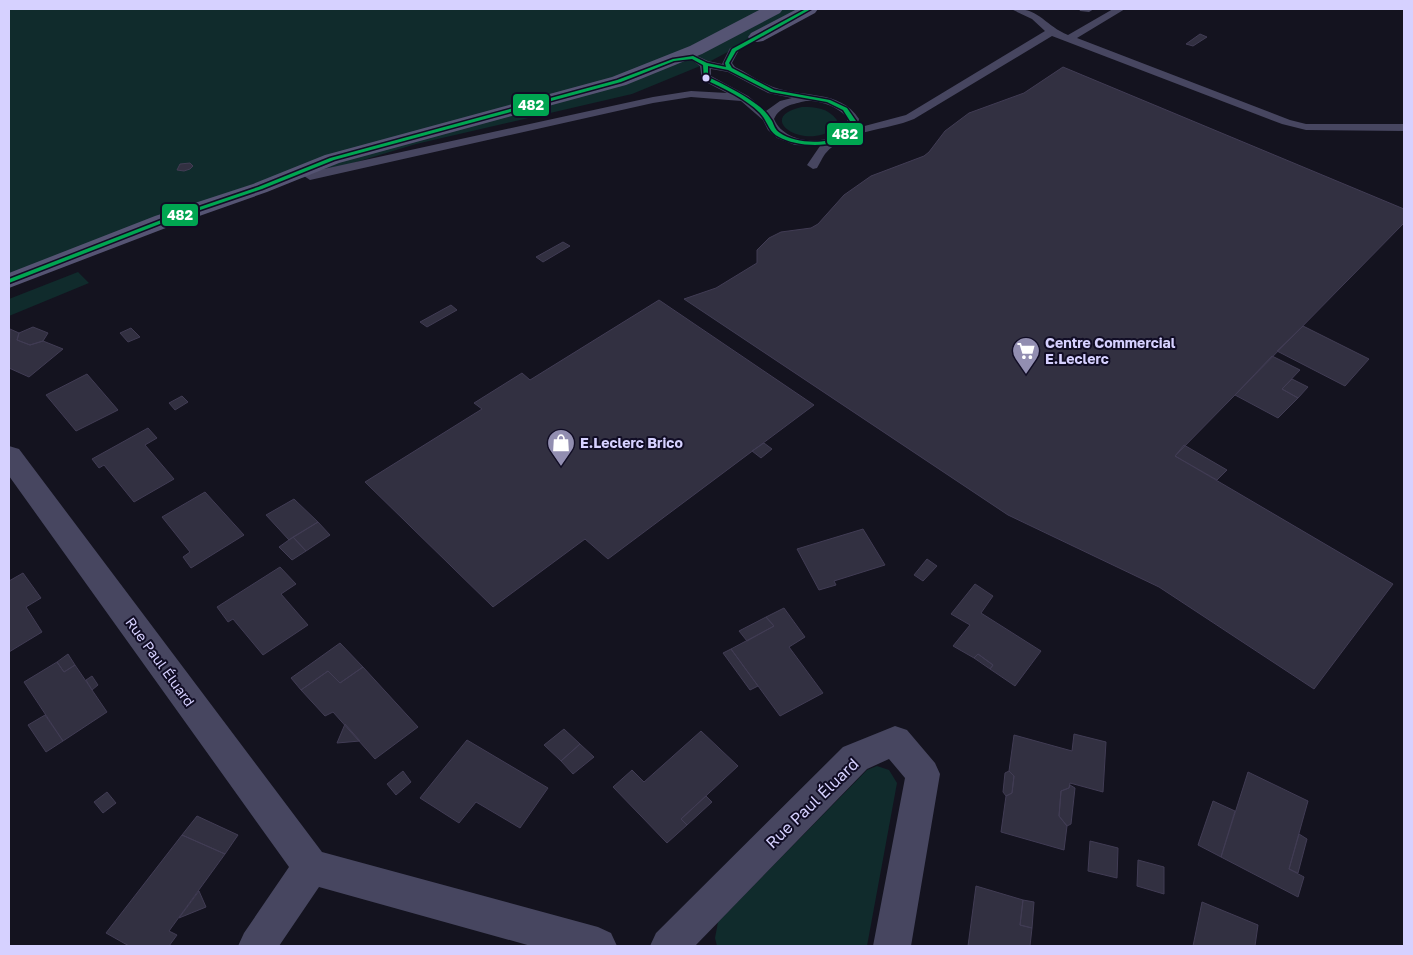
<svg xmlns="http://www.w3.org/2000/svg" width="1413" height="955" viewBox="0 0 1413 955" font-family="'Golos Text',sans-serif">
	<style>
		.green { fill: #102b2c }
		.building { fill: #323041; stroke: #413c54 }
		.lines { fill: none; stroke-linecap: round; stroke-linejoin: round }
		.lane { fill: #474660; fill-rule: evenodd }
		.street { fill: #474660; fill-rule: evenodd }
		.secondary { fill: #555473; fill-rule: evenodd }
		.bus-1-casing { stroke: #110d25; stroke-width: 3 }
		.bus-1 { fill: #00a651; fill-rule: evenodd }
		.bus-dot { fill: #d6d1ff; stroke: #110d25; stroke-width: 2 }
		.labels { text-anchor: middle; stroke-width: 4; stroke-linejoin: round; paint-order: stroke }
		.poi-label { font-size: 14px; font-weight: bold; fill: #d6d1ff; stroke: #110d25; text-anchor: start }
		.street-label { font-size: 14px; fill: #d6d1ff; stroke: #110d25 }
		.near-street-label { font-size: 16px; fill: #d6d1ff; stroke: #110d25 }
		.line-badge { stroke: #110d25; stroke-width: 2 }
		.badge-label { font-size: 14px; text-anchor: middle; font-weight: bold; fill: #fff }
	</style>
	<rect width="100%" height="100%" fill="#14131f"/>
	<path class="green" d="M9,9h800l-104,55 -73,30 -216,50 -106,32 -50,12 -97,33 -154,60z
		M802,107c14,0 26,1 35,13l-3,9c-31,22 -80,-12 -32,-22z
		M78,272l11,11 -80,33v-17z
		M877,766l12,4 8,13 -30,163h-150l-2,-8 3,-16 149,-152z"/>
	<path class="building" d="M1200,34l7,3 -14,9 -7,-2z
		M1063,67l341,142v14l-229,233 218,128 -79,105 -155,-102 -151,-72 -324,-216 32,-11 41,-25v-13l12,-12 12,-6 30,-4 7,-4 26,-29 27,-19 53,-20 5,-4 16,-21 24,-18 55,-20z
		M190,163l3,3 -3,3 -6,2 -7,-1 3,-6z
		M563,242l7,4 -27,16 -7,-5z
		M659,300l155,105 -206,154 -23,-20 -92,68 -128,-125 117,-73 -8,-6 48,-30 8,7z
		M451,305l6,5 -30,17 -7,-5z
		M1303,326l66,33 -24,27 -68,-35z
		M33,327l15,6 -5,8 -13,4 -13,-5 2,-7z
		M131,328l9,9 -12,5 -8,-9z
		M10,329l9,4 -2,7 13,5 13,-4 20,8 -34,28 -20,-9z
		M1272,356l28,14 -18,19 16,9 -20,20 -43,-23z
		M87,374l31,36 -42,21 -30,-36z
		M1292,379l16,8 -10,11 -16,-9z
		M182,396l6,6 -13,8 -6,-7z
		M148,428l9,10 -12,7 29,34 -40,23 -30,-37 -5,3 -7,-9z
		M764,443l8,6 -11,9 -9,-7z
		M1184,445l43,25 -10,10 -42,-24z
		M205,492l39,43 -53,33 -8,-11 7,-5 -28,-35z
		M294,499l24,23 -29,18 -23,-25z
		M318,522l12,13 -24,16 -13,-14z
		M863,529l22,36 -51,16 2,4 -17,5 -22,-41z
		M293,537l13,14 -14,9 -13,-13z
		M927,559l10,7 -14,15 -9,-6z
		M280,567l16,17 -15,10 27,31 -45,30 -30,-36 -5,3 -11,-15z
		M23,573l18,25 -15,9 16,25 -33,20v-71z
		M975,584l18,12 -12,17 60,38 -26,35 -25,-17 3,-4 -15,-11 -4,4 -21,-12 17,-21 -19,-11z
		M784,608l21,29 -16,10 34,46 -43,23 -49,-67 43,-23 -8,-9z
		M766,617l8,9 -27,15 -8,-10z
		M340,643l23,24 -23,16 -12,-12 -27,19 -10,-12z
		M731,649l27,37 -8,4 -27,-37z
		M68,654l7,11 -11,7 -7,-10z
		M978,654l15,11 -3,4 -16,-11z
		M57,662l7,10 11,-7 32,47 -44,29 -39,-59z
		M363,667l55,60 -43,32 -42,-47 -8,4 -24,-26 27,-19 12,12z
		M92,676l6,9 -6,5 -6,-10z
		M45,715l18,26 -17,11 -18,-27z
		M345,724l15,17 -23,2z
		M564,729l16,15 -19,17 -17,-16z
		M701,731l37,35 -57,53 6,6 -20,18 -54,-56 19,-17 12,12z
		M1074,734l32,8 -3,50 -33,-9 -1,5 -8,3 -2,25 8,10 -3,24 -63,-18 5,-36 6,-3 2,-17 -5,-5 5,-36 58,16z
		M467,740l81,48 -28,40 -44,-26 -17,21 -39,-25z
		M580,744l14,13 -21,17 -12,-13z
		M403,771l8,11 -15,13 -9,-11z
		M1009,771l5,5 -2,17 -6,3 -3,-4 2,-19z
		M1248,772l60,29 -19,68 15,8 -6,20 -77,-40z
		M1070,785l5,3 -4,36 -4,2 -8,-10 2,-25 8,-3z
		M107,792l9,11 -13,10 -9,-11z
		M706,796l6,6 -25,23 -6,-6z
		M1213,801l22,10 -14,46 -23,-12z
		M197,816l41,19 -13,19 -43,-19z
		M1299,834l8,5 -9,34 -9,-4z
		M182,835l43,19 -56,77 8,4 -8,11h-40l-23,-13z
		M1090,841l28,7 -1,30 -29,-7z
		M1138,860l26,7v27l-27,-8z
		M976,886l47,14 -3,25 12,3 -2,18h-62z
		M199,891l7,16 -27,11z
		M1023,900l11,2 -2,26 -12,-3z
		M1202,902l56,23 -3,21h-62z"/>
	<g class="lines">
		<path class="lane" d="M1011,9c28,-2 34,17 57,26l45,-26h12l-48,29 213,82 16,4h98v7l-98,-1 -24,-6 -230,-88 -138,83c-28,12 -68,10 -89,35 -3,4 -5,9 -8,14l-4,1 -6,-4 13,-19 -25,-1 -18,-7 -9,-8 -5,-10 -22,-19 -50,-4 -38,6 -343,77 -6,-4 6,-4 343,-75 38,-6 36,2 -25,-13 -2,-14 -12,-9 5,-3 15,7 14,3 8,-16 4,-1 5,3 -7,13 3,4c13,6 24,15 38,20 29,11 67,2 86,32l-2,9 49,-13 139,-84 -13,-12zM711,69l17,3 40,21 24,5 -12,3 -14,10 -18,-15 -37,-20zM806,101c14,-1 34,6 42,18l-3,10c-17,18 -61,15 -71,-10 6,-13 19,-15 32,-18z
			M1079,9h15l-5,3 -9,-1z"/>
		<path class="street" d="M9,446l10,3 303,403 276,75 13,6 6,13h-86l-212,-59 -40,59h-41l6,-13 45,-66 -280,-391z
			M895,726l12,4 28,33 5,11 -29,172h-38l32,-168 -16,-19 -22,10 -172,177h-45l6,-13 187,-186z"/>
		<path class="secondary" d="M761,9h22l-3,4 -78,41 -76,31 -287,78 -72,29 -96,34 -162,62v-15l146,-57 98,-32 72,-29 287,-78 78,-31z
			M797,9h21l-3,4 -52,28 -6,1 -6,-1 -3,-4 3,-4z"/>
		<defs>
			<path id="bus-1" d="M806,9h5l-75,42 -7,12 3,5 42,22 56,10 17,8 9,13c-2,3 -3,8 -5,11 -14,18 -54,15 -72,5 -10,-4 -12,-17 -19,-24 -15,-15 -37,-25 -56,-34l-1,-14 -11,-6 -18,2 -53,21 -287,78 -72,29 -97,33 -156,61v-4l152,-59 97,-33 72,-29 287,-78 56,-21 20,-3 14,7 19,4 -1,-4 7,-14zM708,66l20,4 43,22 56,10 16,8 7,11c-2,6 -4,12 -10,15 -15,9 -46,7 -60,-3 -5,-3 -6,-8 -8,-12 -4,-7 -10,-13 -16,-17 -15,-11 -31,-19 -48,-27z"/>
		</defs>
		<use href="#bus-1" class="bus-1-casing"/>
		<use href="#bus-1" class="bus-1"/>
	</g>
	<defs>
		<symbol id="supermarket-pin" viewBox="-11 -11 22 30"><path d="M0 17L-7.5 6A9.5 9.5 0 1 1 7.5 6Z" fill="#928eb1" stroke="#110d25"/><path d="M-6-5.5h2.5l.6 2H6L4.5 2H-2.5L-4.4-4H-6ZM-1.5 3.2a1.3 1.3 0 1 0 .1 0ZM3 3.2a1.3 1.3 0 1 0 .1 0Z" fill="#fff"/></symbol>
		<symbol id="shop-pin" viewBox="-11 -11 22 30"><path d="M0 17L-7.5 6A9.5 9.5 0 1 1 7.5 6Z" fill="#928eb1" stroke="#110d25"/><path d="M-5-2.5h2.3a2.7 3.5 0 0 1 5.4 0H5L5.5 6h-11ZM-1.5-2.5h3a1.5 2.3 0 0 0-3 0Z" fill="#fff"/></symbol>
	</defs>
	<g fill-rule="evenodd">
		<use href="#supermarket-pin" x="1010" y="335" width="32" height="43"/>
		<use href="#shop-pin" x="545" y="427" width="32" height="43"/>
	</g>
	<circle class="bus-dot" cx="706" cy="78" r="4.5"/>
	<g class="labels">
		<g class="poi-label">
			<text x="1045" y="348">Centre Commercial<tspan x="1045" dy="16">E.Leclerc</tspan></text>
			<text x="580" y="448">E.Leclerc Brico</text>
		</g>
		<g class="street-label">
			<text transform="translate(160 662) rotate(54)" y="5">Rue Paul Éluard</text>
		</g>
		<g class="near-street-label">
			<text transform="translate(812 803) rotate(-44)" y="6">Rue Paul Éluard</text>
		</g>
	</g>
	<g class="line-badge">
		<rect x="512" y="93" width="38" height="24" rx="5" fill="#00a651"/>
		<rect x="826" y="122" width="38" height="24" rx="5" fill="#00a651"/>
		<rect x="161" y="203" width="38" height="24" rx="5" fill="#00a651"/>
	</g>
	<g class="badge-label">
		<text x="531" y="110">482</text>
		<text x="845" y="139">482</text>
		<text x="180" y="220">482</text>
	</g>
	<rect width="1413" height="955" fill="none" stroke="#d6d1ff" stroke-width="20"/>
</svg>
